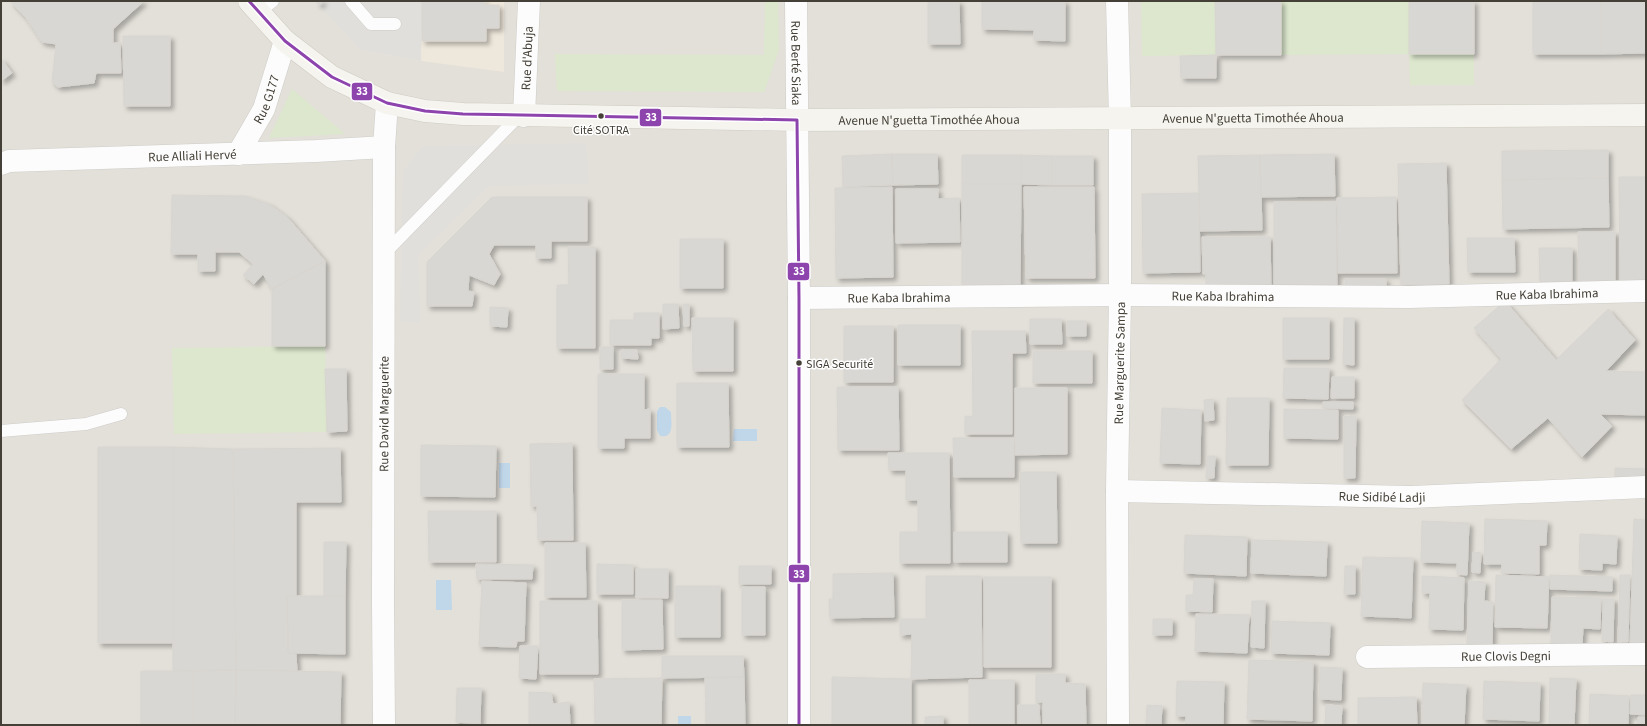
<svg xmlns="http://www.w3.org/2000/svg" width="1647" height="726" viewBox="0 0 1647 726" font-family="'Source Sans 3',sans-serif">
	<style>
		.residential { fill: #e3e0d9 }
		.commercial { fill: #eee7db }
		.green { fill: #dce7cd }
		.parking { fill: #e1dfdb }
		.water { fill: #c0d6e9 }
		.building { fill: #d9d7d3; stroke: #d8d5d0; filter: url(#shadow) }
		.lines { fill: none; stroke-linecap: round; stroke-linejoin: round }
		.lane-casing { stroke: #cdccc8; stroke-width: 13 }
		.street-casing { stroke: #cdccc8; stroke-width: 23 }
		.secondary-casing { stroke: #cecbc2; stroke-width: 23 }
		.lane { stroke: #fdfcfc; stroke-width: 12 }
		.street { stroke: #fdfcfc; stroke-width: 22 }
		.secondary { stroke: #f5f4ef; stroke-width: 22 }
		.bus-1-casing { stroke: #fff; stroke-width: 6 }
		.bus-1 { stroke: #8e44ad; stroke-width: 3 }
		.bus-dot { fill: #444037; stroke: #fff; stroke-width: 1.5 }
		.labels { text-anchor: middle; stroke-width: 3; stroke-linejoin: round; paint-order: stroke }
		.bus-label { font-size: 12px; fill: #444037; stroke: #fff }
		.street-label { font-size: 13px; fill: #444037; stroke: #fff }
		.line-badge { stroke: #fff; stroke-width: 1.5 }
		.badge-label { font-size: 11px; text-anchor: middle; font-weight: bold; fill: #fff }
	</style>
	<defs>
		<filter id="shadow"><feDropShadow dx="3.5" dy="3.5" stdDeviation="2" flood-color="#0004"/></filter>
	</defs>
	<rect width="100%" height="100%" fill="#f0eeea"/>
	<path class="residential" d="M1,1h1645v724h-1645z"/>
	<path class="commercial" d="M316,1h188v71l-83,-11 -61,-11z"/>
	<path class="green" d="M765,1h13l1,49 -15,42 -207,-1 -2,-37 209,1z
		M1141,1h74l1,54 -74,1z
		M1281,1h193v84h-64l-1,-31 -128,1z
		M292,89l53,45 -76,4z
		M325,346l2,86 -153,2 -2,-86z"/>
	<path class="parking" d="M324,1h98l-1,60 -61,-11 -41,-45z
		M586,143l3,41 -100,2 -71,69 2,68 -20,-2 3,-150 20,-25z"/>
	<path class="water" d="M660,407h5l6,5c0,10 4,27 -11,24l-3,-6v-19z
		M734,429h23v12h-24z
		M499,463h11v25h-11z
		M436,580h15l1,30h-16z
		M678,716h13v9h-13z"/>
	<path class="building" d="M10,1h134l-31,28v14h7l1,30h-25l-2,10 -36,4 -6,-5 4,-38 -14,-2 -16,-24z
		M316,1h8l-5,4z
		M422,1h63v4h14v23h-13v13h-64z
		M928,1h31l1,43h-32z
		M982,1h83v40l-31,-1v-10l-52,-1z
		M1215,1h66v54h-65z
		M1409,1h65v53h-65z
		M1533,1h68v53h-68z
		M1601,1h45v52l-45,1z
		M123,36h47v70h-46z
		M1216,55v23h-35l-1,-22z
		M1,58l11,15 -11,8z
		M1608,150v28l-106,2v-29z
		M892,154l1,31 -50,2 -1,-31z
		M892,154h45l1,30 -45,1z
		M1334,154l1,42 -74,1 -1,-42z
		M962,155h59v29h-59z
		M1021,155l31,1v29l-31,-1z
		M1260,155l2,75 -62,1 -2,-75z
		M1052,156h41v29h-41z
		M1446,163l3,121 -48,1 -3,-121z
		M1619,177h27v109h-26z
		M1608,178l1,49 -106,2 -1,-49z
		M962,184h59l-1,101h-58z
		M892,187l1,90 -57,1 -1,-90z
		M1024,187h70l1,91h-69z
		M896,189h42v10l21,-1 1,44 -64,1z
		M1199,193l1,79 -57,1 -1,-79z
		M172,195l73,1 24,8 19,14 37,43 -53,28 -9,-15 -9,10 -11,-9 10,-11 -14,-12h-24v19h-17v-17h-27z
		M492,197h95v44h-36v17h-15v-13h-42l-5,9 11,20 -6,11 -25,-10 -1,16 6,1 -2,14h-45v-44z
		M1396,197l1,76h-59l-1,-75z
		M1274,202h62l1,83h-63z
		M1578,232h37v52h-36z
		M1202,237h68l1,50h-65v-13h-3z
		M1467,238h47l1,34h-47z
		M680,239h43v49h-43z
		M568,247h27v101h-38v-63h12z
		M1539,248h33v34h-32z
		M325,261v85h-53v-57z
		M1345,279h41v7h-41z
		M1505,301l51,59 52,-51 27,31 -29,31 40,1v43l-46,-1 12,12 -30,31 -34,-39 -37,31 -49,-49 39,-41 -27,-31z
		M663,304h15l1,24 -16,1z
		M683,304h6v22h-5z
		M490,307l18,1 -1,19 -17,-1z
		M634,313h25v25h-8v7h-41v-25h24z
		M692,318h41v53h-40z
		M1283,318h46v41h-46z
		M1344,318h10v47l-11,-1z
		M1030,319h31l1,25h-32z
		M1067,321h19v15h-19z
		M898,325h62v40h-62z
		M844,326h49v56h-49z
		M972,331h53l1,22h-14v81h-47v-18l8,1z
		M600,347h13v22h-13z
		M621,350h16l1,9 -17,-1z
		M1033,351h59v32h-59z
		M1284,368h45l-1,31 -45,-1z
		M325,369h21l1,62 -20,1z
		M598,374h46v36l6,-1v29h-26v10h-26z
		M1332,377h22v21h-23z
		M677,383h51l1,64h-52z
		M837,387h61l1,63h-61z
		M1015,388h52v66l-52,1z
		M1227,398h42l-1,67h-42z
		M1213,399l1,21 -9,1 -1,-21z
		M1323,402h30v7l-31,-1z
		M1162,408l39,2 -1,54 -40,-1z
		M1284,409l54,1v29l-54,-1z
		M1344,416l12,1 -1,61h-11z
		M953,438h61v39h-60z
		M572,443l1,97h-35l-1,-34h-6l-1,-62z
		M421,445l75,1 -1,51 -74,-1z
		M98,447h75v196h-75z
		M173,447l60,2 3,221 -63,1z
		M340,448l1,54h-45v94h-9l1,57 8,1 1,17 -61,-1 -3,-221z
		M888,453h61l1,110h-50v-31h18v-32h-12v-30h-17z
		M1207,456h8l-1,22h-8z
		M1615,468l31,1v13l-31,-1z
		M1020,472h36l1,71h-36z
		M428,511h68v51h-67z
		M1485,519l62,2 -1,24h-7v29l-38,-1 1,-9h-18z
		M1634,519l12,1v125l-16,-1z
		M1422,521l47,2 -2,52 -10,-1v-11l-36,-1z
		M954,532h53v30h-53z
		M1580,534l37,2 -1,28 -14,-1v7l-23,-1z
		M1185,535l62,2 -1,39 -62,-3z
		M1252,540l75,2 -1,34 -75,-3z
		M324,542h22l-1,54h-21z
		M545,543h40l1,54h-41z
		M1473,552l8,1 -1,20 -8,-1z
		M1363,557l50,1 -2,60 -50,-2z
		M476,564l57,1 -1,14h-55z
		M597,564l36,1v29h-36z
		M739,566h32v18h-32z
		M1345,566h10v28h-11z
		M636,569h32v29h-32z
		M893,573l1,44 -64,1 -1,-19h4v-25z
		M1496,575l53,2 -2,51 -52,-1z
		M1550,575l62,2v14l-62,-2z
		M1620,575h10l-2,67h-10z
		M926,576h55l1,101 -71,2 1,-45 -12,1v-16h26z
		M1422,576l42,2 -1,52 -34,-1 1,-36h-8z
		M984,577h67v90h-67z
		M1194,579h19l-1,33 -26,-1v-16h7z
		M482,581l44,2 -2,58h-7l-1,6 -37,-1z
		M1469,581l16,1 -1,19 9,1 -1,43 -25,-1z
		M675,586h45v51h-45z
		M742,587h23v48h-23z
		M287,596h58v58l-57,-1z
		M1552,597l49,1 -1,31 -17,-1 -1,17 -31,-2z
		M1603,599h11l-1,43 -11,-1z
		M622,600h40l1,49 -41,1z
		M540,601h57l1,73h-58z
		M1252,601h13l-1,47 -13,-1z
		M1196,614l53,1 -2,38 -52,-2z
		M1153,619h19v16h-19z
		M1272,621l58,2 -1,32 -58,-2z
		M520,646h18l-2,33 -17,-1z
		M662,656h81l1,21 -82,1z
		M1249,660l64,2 -1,59 -65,-2z
		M1320,667l22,1 -1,32 -22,-1z
		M236,670l-1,54h-42v-53z
		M236,670l105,2 -1,53 -105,-1z
		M141,671h52v54h-52z
		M1036,674h29v9l20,1 1,41h-43v-23h-7z
		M744,677l1,48h-39l-1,-47z
		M832,677l79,2v46h-79z
		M662,678l-1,47h-66l-1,-46z
		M1550,678l26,1 -2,46h-25z
		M969,680h45v45h-45z
		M1177,681l47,1 -1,43h-38l1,-9h-10z
		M1484,681l56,2 -1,38 -56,-2z
		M1423,683l43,2 -2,40h-42z
		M457,688h24l-1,36 -24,-2z
		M529,692l22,1 2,11 16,-2 1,23h-41z
		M1590,694l39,2 -1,29h-39z
		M1631,695h15v20l-16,-1z
		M1416,697l1,28h-59v-27z
		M1018,705h21l1,20h-22z
		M1147,705l15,1 -1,19h-15z
		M1326,705l16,1 -1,19h-16z
		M943,716v9h10h-28v-8z
		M1638,717h8v8h-9z"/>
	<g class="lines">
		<defs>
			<path id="lane" d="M351,1l20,23h24
				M259,12l14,-11
				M384,254l135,-138
				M1,431l85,-7 35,-10"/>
			<g id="street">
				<path id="s1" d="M796,1l3,297v427"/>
				<path d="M1117,1l3,118v176l-3,196 1,234"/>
				<path id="s2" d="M524,116l5,-115"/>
				<path id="s3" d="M238,154l26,-45 21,-68"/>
				<path id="s4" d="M1,164l8,-3 307,-10 68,-4"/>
				<path id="s5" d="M799,298l321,-3 289,2 237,-6"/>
				<path id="s6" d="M1117,491l294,6 235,-10"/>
				<path id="s7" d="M1367,657l279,-3"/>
				<path id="s8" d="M384,725l-1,-121 1,-457 3,-44"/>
			</g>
			<g id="secondary">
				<path id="s9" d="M249,1l36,40 47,36 55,26 38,8 38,3 334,6 849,-5"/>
			</g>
		</defs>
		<use href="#lane" class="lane-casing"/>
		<use href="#street" class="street-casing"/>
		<use href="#secondary" class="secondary-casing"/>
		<use href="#lane" class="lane"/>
		<use href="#street" class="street"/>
		<use href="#secondary" class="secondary"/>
		<defs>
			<path id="bus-1" d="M249,1l36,40 47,36 55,26 38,8 38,3 334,6
				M797,120l2,178v427"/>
		</defs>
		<use href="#bus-1" class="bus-1-casing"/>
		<use href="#bus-1" class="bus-1"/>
	</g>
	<g class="bus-dot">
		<circle cx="601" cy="116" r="3.5"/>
		<circle cx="799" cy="363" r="3.5"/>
	</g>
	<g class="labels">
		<g class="bus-label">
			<text x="601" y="134">Cité SOTRA</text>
			<text x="806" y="368" text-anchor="start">SIGA Securité</text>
		</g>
		<g class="street-label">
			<text dy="5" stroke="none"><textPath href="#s2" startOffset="58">Rue d'Abuja</textPath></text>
			<text dy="5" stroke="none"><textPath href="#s1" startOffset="62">Rue Berté Siaka</textPath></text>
			<text dy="5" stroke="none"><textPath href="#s3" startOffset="62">Rue G177</textPath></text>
			<text dy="5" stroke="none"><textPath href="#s9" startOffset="1041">Avenue N'guetta Timothée Ahoua</textPath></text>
			<text dy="5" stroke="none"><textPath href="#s9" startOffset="717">Avenue N'guetta Timothée Ahoua</textPath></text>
			<text dy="5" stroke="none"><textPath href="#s4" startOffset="192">Rue Alliali Hervé</textPath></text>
			<text dy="5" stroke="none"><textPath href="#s5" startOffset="748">Rue Kaba Ibrahima</textPath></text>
			<text dy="5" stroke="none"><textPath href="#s5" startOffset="424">Rue Kaba Ibrahima</textPath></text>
			<text dy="5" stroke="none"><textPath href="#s5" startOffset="100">Rue Kaba Ibrahima</textPath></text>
			<text transform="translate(1119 363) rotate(-89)" y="5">Rue Marguerite Sampa</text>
			<text dy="5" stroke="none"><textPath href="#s8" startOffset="311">Rue David Marguerite</textPath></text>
			<text dy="5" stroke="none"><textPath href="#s6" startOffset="265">Rue Sidibé Ladji</textPath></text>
			<text dy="5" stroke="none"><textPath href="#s7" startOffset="139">Rue Clovis Degni</textPath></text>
		</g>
	</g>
	<g class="line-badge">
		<rect x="351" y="82" width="22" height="19" rx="4" fill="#8e44ad"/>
		<rect x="639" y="108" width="23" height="19" rx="4" fill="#8e44ad"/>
		<rect x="787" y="262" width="23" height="19" rx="4" fill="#8e44ad"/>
		<rect x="788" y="564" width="22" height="19" rx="4" fill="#8e44ad"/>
	</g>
	<g class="badge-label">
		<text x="362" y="95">33</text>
		<text x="651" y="121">33</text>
		<text x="799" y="275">33</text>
		<text x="799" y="578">33</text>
	</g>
	<rect width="1647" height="726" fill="none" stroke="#444037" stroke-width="4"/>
</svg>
